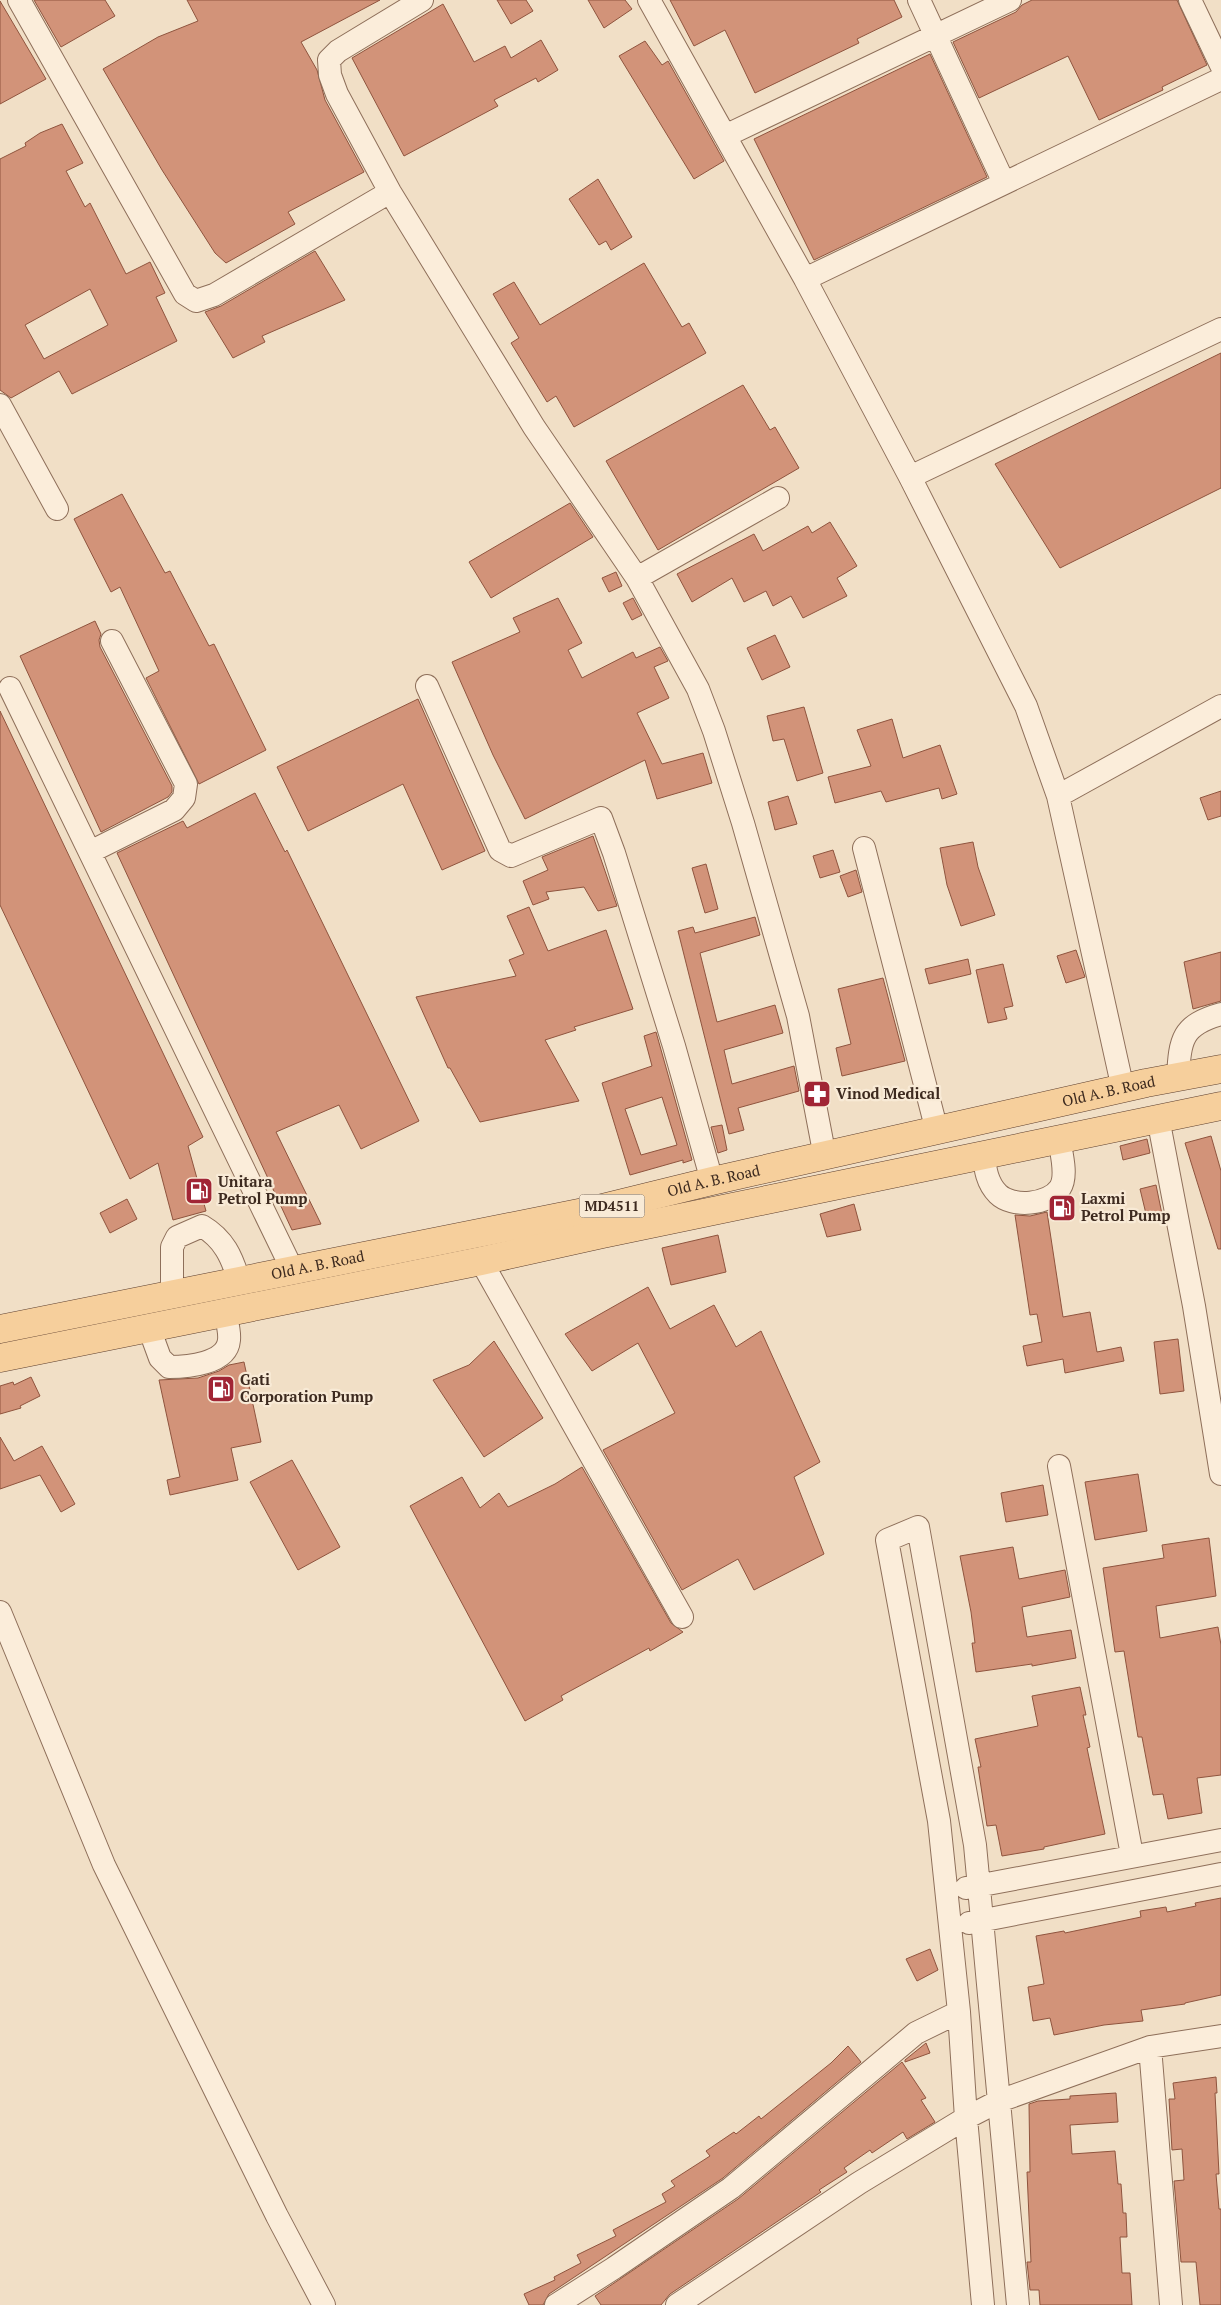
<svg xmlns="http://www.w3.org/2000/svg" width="1221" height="2305" viewBox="0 0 1221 2305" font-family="'PT Serif',serif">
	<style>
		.building { fill: #d29379; stroke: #8f543e; fill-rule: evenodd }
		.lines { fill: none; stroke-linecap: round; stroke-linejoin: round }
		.minor-casing { stroke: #8e6f5a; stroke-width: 24 }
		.major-casing { stroke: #5c3e2e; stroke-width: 29 }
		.minor { stroke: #fbedda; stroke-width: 22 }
		.major { stroke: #f6cf9c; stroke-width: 28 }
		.labels { text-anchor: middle; stroke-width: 4.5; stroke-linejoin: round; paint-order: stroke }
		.shield { fill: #f8ead6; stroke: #756456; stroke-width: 1 }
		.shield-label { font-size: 14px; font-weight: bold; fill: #3d2a1f }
		.street-label { font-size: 15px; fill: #3d2a1f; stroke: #f8ead6 }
		.poi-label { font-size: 15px; font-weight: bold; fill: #3d2a1f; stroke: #f8ead6; text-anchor: start }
	</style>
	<rect width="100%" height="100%" fill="#f1dfc6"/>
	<path class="building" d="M34,0h71l10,16 -54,31z
		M187,0h193l-79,42 16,28 8,30 39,72 -76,40 7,12 -69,39 -11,-10 -53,-83 -59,-101 55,-32 40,-16z
		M497,0h29l7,11 -22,13z
		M588,0h37l7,9 -28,19z
		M670,0h224l8,17 -45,22 2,4 -104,50 -30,-63 -31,16z
		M1032,0h145l30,65 -45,22 1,3 -64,30 -31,-64 -89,42 -26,-56 63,-30 6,-7z
		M0,1l46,78 -46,25z
		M443,4l31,58 31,-16 6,12 30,-18 17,30 -20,12 -2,-4 -42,22 4,6 -94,50 -52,-98z
		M645,41l17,24 6,-4 56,100 -30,18 -75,-123z
		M930,54l57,123 -173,83 -60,-121z
		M62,124l21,39 -17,8 19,36 5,-4 36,71 24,-12 15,31 -9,4 21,44 -105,53 -13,-23 -48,27 -11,-8v-231l26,-13 -1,-3 15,-10zM90,289l18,36 -64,34 -19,-34z
		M598,179l34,58 -21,13 -5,-9 -7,4 -30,-46z
		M315,251l30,49 -83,36 3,6 -32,16 -28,-46 16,-6z
		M644,263l38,64 7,-4 17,30 -132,74 -18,-31 -9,6 -36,-59 8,-5 -26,-44 21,-12 26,43z
		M1221,353v135l-161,80 -65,-104z
		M743,385l27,45 5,-3 24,41 -141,82 -52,-89z
		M122,494l43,79 5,-2 39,75 5,-2 52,106 -67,34 -53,-106 13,-7 -39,-84 -9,5 -37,-73z
		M570,503l23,34 -102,61 -22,-36z
		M830,522l27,44 -20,12 10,18 -44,22 -12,-22 -18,10 -7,-15 -22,11 -12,-24 -40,24 -15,-28 77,-40 9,17 45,-25 4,7z
		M616,572l6,14 -13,6 -7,-14z
		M558,598l24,45 -14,7 14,28 51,-26 3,6 24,-11 8,14 -14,6 15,31 -32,15 25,51 41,-11 9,30 -55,16 -12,-39 -120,59 -32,-64 -41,-93 68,-30 -7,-14z
		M633,598l9,17 -10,5 -9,-17z
		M95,621l6,13 -2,6 1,7 72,139v6l-4,5 -67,35 -81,-176z
		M775,635l15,32 -28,13 -15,-32z
		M418,699l67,152 -43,19 -39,-86 -95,47 -31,-64z
		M804,707l19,66 -26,8 -13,-42 -11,2 -6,-25z
		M0,711l203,426 -15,9 18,65 -33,9 -15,-57 -28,16 -130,-274z
		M892,719l11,39 37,-13 17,49 -15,5 -3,-11 -53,14 -5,-11 -46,12 -7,-26 43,-11 -14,-36z
		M1221,791v25l-13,4 -8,-22z
		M255,793l30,59 2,-2 132,271 -58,28 -22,-44 -63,27 45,92 -29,6 -175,-377 66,-32 4,7z
		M788,796l9,28 -22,6 -7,-28z
		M593,836l24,70 -19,5 -14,-24 -38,5 3,7 -16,6 -10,-24 25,-11 -6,-13z
		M973,842l5,25 17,48 -34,11 -14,-41 -7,-37z
		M833,850l7,22 -20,6 -7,-22z
		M706,864l12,45 -13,4 -13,-45z
		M856,870l6,22 -14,5 -8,-21z
		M529,907l19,44 58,-21 27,79 -59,18 2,3 -31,10 34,61 -99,21 -30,-54h-2l-32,-71 100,-21 -7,-16 15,-6 -17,-38z
		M755,917l5,18 -60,18 17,69 58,-17 8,28 -59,17 8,34 62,-18 5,25 -61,17 6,22 -15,4 -51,-203 15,-4 2,6z
		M1076,950l9,27 -19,6 -9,-27z
		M1221,952v49l-28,8 -9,-47z
		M968,959l3,15 -42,10 -4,-15z
		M1003,964l10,42 -9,2 3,11 -19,4 -12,-53z
		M883,978l22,83 -63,15 -6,-28 15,-4 -13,-55z
		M656,1032l36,128 -9,3v-3l-53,15 -28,-92 50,-17 -8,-30zM662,1097l15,48 -36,10 -16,-46z
		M722,1125l5,25 -9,3 -7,-26z
		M1211,1136l10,35v78h-3l-33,-106z
		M1147,1139l3,14 -27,7 -3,-14z
		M1156,1185l6,29 -15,4 -7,-29z
		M127,1199l10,20 -27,14 -10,-20z
		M854,1204l7,26 -34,7 -7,-23z
		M1047,1212l16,105 27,-5 7,40 24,-5 3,14 -59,12 -2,-14 -36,7 -4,-20 19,-4 -5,-28 -7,1 -15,-100 15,1z
		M718,1235l8,37 -55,13 -9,-37z
		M648,1287l22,42 44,-24 22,42 25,-16 59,131 -26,15 30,77 -70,36 -16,-31 -56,31 -79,-140 72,-37 -37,-70 -46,28 -27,-37z
		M1178,1339l6,52 -24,3 -6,-52z
		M494,1341l49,77 -59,39 -51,-77 36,-15z
		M244,1362l17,80 -30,6 7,32 -68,15 -3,-15 13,-3 -21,-97 39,-2 21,-7 10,-6z
		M31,1377l9,19 -20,10 1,2 -21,6v-28l13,-4 1,3z
		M0,1437l14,24 28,-15 33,58 -14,8 -21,-37 -40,14z
		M292,1460l48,87 -42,23 -48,-88z
		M582,1467l89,156 12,9 -33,19 -1,-3 -88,48 2,4 -38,21 -115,-215 52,-29 18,31 19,-15 9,14 47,-23z
		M1138,1474l9,57 -52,9 -10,-58z
		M1043,1485l5,30 -42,7 -5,-29z
		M1209,1538l7,58 -60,10 4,32 58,-11 3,18v130l-24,3 5,35 -34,6 -5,-25 -10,1 -11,-58h-4l-14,-86 -9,1 -12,-84 61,-10 -2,-13z
		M1013,1547l6,32 46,-9 5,27 -48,10 5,30 44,-7 5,28 -44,8v-2l-56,8 -4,-29h3l-4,-31 -11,-56z
		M1080,1687l6,28h-3l7,32 -3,1 18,86 -61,13v2l-42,7 -6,-31 -9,1 -9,-59h3l-6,-28 63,-13 -6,-30z
		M1221,1898v97l-36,8v1l-44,6 2,11 -39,4 -50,10 -4,-17 -17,3 -5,-34 16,-3 -8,-48 28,-5 1,2 76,-16 -1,-6 26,-4 1,5 29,-6 -1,-3z
		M930,1949l8,21 -21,11 -11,-22z
		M926,2043l4,10 -25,9v-2z
		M848,2046l13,16 -138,116 -174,116 -6,11h-14l-5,-11 31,-14 -1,-3 27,-14 -4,-8 39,-19 -3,-6 53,-28 -4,-8 13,-8 -4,-5 39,-25 -4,-5 28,-19 2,2 23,-18 2,3 70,-56z
		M902,2062l24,36 -5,2 14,22 -28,17 -4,-7 -31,21 -2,-3 -26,18 3,4 -28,18 2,2 -151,102 -9,11h-60l-6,-9 143,-97z
		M1216,2077l1,16h-2l4,81h-3l3,35h2v96h-21l-4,-43h-15l-7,-81 10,-1 -2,-31 -10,1 -3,-51h6l-2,-16z
		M1116,2093l2,29 -48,3 2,29 43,-3 3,33h3l2,29h3l1,24h-7l2,36h8l2,32h-92l-1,-15h-9l-3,-28h4l-4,-90h3l-1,-68 9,-3 32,-2v-3z"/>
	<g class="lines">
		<defs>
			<path id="minor" d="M19,0l166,294 11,7 18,-6 176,-103
				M422,0l-84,51 -9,9 1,15 7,19 53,98 144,235 103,151 61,111 16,42 29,92 55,193 27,141
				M649,0l156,279 105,198 116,229 32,90 65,293
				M919,0l85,183
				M1190,0l31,65
				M725,136l285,-136
				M805,279l416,-200
				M0,405l57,104
				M910,477l311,-148
				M637,578l141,-80
				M427,686l73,164 11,6 90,-38 13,35 60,193 38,135
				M10,688l283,583
				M1058,796l163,-90
				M864,848l73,283
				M90,852l84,-42 10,-12 2,-14 -74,-143
				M1178,1077c2,-38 4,-52 43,-63
				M1158,1118l36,188 27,168
				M984,1155c1,14 3,28 14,39 14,14 51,11 62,-6 8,-12 1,-36 -1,-49
				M481,1261l201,356
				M172,1295v-48l5,-10 25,-11c22,13 30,31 37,55
				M149,1328l11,30 9,9c18,0 58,-3 60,-27 1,-9 -2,-18 -4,-27
				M1059,1466l73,389
				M0,1612l104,253 173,351 47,89
				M966,1888l255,-48
				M969,1923l252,-49
				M1150,2047l21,258
				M556,2305l58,-37 117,-80 185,-155 43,-21
				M677,2305l182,-122 107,-65 33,-17 151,-54 71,-11
				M983,2305l-17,-187 -7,-106 -20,-191 -52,-281 31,-13 57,318 43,460"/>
			<g id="major">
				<path id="s1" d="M0,1329l594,-119 118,-29 434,-98 75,-14"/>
				<path d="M0,1358l481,-97 121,-27 619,-128"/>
			</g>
		</defs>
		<use href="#minor" class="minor-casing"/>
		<use href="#major" class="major-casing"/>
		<use href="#minor" class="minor"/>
		<use href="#major" class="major"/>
	</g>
	<defs>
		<symbol id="pharmacy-square" viewBox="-11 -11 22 22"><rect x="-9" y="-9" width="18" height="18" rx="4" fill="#a12535" stroke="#f8ead6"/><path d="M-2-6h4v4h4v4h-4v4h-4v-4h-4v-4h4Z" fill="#fff"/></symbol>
		<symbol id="fuel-square" viewBox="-11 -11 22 22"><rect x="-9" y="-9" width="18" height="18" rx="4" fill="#a12535" stroke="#f8ead6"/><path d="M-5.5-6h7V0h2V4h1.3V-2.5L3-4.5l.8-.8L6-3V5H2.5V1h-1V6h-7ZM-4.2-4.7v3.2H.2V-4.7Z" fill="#fff"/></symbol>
	</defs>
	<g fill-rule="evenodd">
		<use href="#pharmacy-square" x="801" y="1078" width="32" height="32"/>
		<use href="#fuel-square" x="183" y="1175" width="32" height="32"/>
		<use href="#fuel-square" x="1046" y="1192" width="32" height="32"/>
		<use href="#fuel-square" x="205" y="1373" width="32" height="32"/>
	</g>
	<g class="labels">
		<rect class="shield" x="579.5" y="1194.5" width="65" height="23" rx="4"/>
		<g class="shield-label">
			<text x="612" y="1211">MD4511</text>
		</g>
		<g class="street-label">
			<text dy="5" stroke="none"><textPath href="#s1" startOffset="1134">Old A. B. Road</textPath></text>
			<text dy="5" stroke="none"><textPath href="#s1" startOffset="729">Old A. B. Road</textPath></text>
			<text dy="5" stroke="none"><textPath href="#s1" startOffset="324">Old A. B. Road</textPath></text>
		</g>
		<g class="poi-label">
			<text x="836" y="1099">Vinod Medical</text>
			<text x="218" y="1187">Unitara<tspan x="218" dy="17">Petrol Pump</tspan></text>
			<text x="1081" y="1204">Laxmi<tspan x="1081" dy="17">Petrol Pump</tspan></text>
			<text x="240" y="1385">Gati<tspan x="240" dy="17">Corporation Pump</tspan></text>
		</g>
	</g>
</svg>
